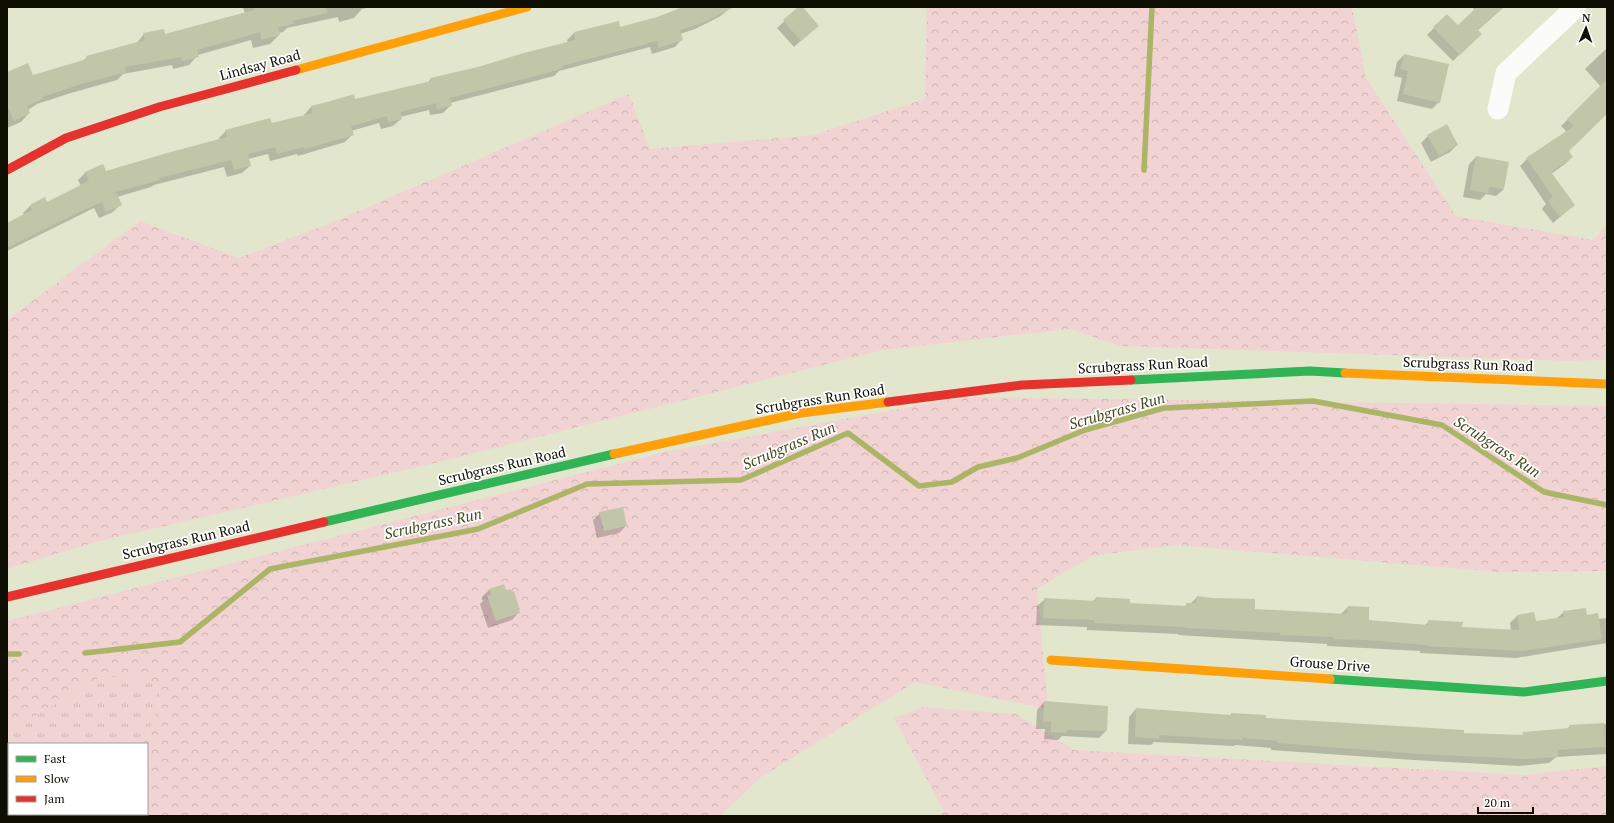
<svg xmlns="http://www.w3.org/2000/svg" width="1614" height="823" viewBox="0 0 1614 823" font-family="'PT Serif',serif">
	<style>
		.grass { fill: url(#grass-tufts) }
		.forest { fill: url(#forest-crowns) }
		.shadow { fill: #0003 }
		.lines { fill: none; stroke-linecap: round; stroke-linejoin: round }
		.stream { stroke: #acb466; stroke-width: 5.5 }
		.building { fill: #c2c6a8 }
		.street { stroke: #fbfbf7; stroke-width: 21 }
		.fast { stroke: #30b455; stroke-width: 9 }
		.slow { stroke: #ff9f0a; stroke-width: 9 }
		.jam { stroke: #e5322d; stroke-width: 9 }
		.labels { text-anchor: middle; stroke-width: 3.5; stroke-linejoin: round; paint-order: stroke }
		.street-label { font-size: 14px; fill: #0e0f02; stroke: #fff }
		.water-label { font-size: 15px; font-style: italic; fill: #464b22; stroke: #fff }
	</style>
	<defs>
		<pattern id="grass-tufts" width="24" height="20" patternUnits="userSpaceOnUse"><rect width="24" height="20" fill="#f2d3d3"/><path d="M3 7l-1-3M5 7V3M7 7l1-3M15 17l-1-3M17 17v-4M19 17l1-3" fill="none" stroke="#ceb4b4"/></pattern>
		<pattern id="forest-crowns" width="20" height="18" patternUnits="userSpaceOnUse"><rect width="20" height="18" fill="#f2d3d3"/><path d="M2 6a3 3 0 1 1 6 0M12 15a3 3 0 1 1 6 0" fill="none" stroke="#ceb4b4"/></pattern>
	</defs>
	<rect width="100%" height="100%" fill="#e2e6cc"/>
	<path class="grass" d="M123,674l26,5 10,9 1,14 -13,36 -5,6h-133v70h47l-4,2h-45v-82l27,-18 63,-37z"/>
	<path class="forest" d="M927,7h425l14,71 90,138 138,24 13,-17v137l-40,1 -446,-15 -52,-17 -186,21 -448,113 -339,79 -89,27v-249l133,-99 99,37 99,-38 291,-126 21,55 163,-14 112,-36z
		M965,397l642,9v165l-108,1 -325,-27 -82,11 -55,33 11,120 -133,-27 -154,95 -41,39h-668l4,-2h91v-70h-5l5,-6 13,-36 -1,-14 -10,-9 -26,-5 -26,5 -63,37 -27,18v-113l657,-169z
		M923,707l93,7 58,36 449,25 84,-9v50h-667l4,-5 -50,-93z"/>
	<path class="shadow" d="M243,7h128l-9,2 -8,9 -15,4 -1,-5 -51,11 -4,4 -5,1 1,2 -9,9 -17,4 -2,-8 -53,15 -9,10 -16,4 -1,-4 -49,9 -6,6 -46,13 -34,11 -9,6 1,3 -8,9 -14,6v-57l1,2 24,3 51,-15 4,-4 49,-13 8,-10 20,1 81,-21z
		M686,7h46l-13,10 -24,12 -15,5 2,5 -7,8 -23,7 -2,-7 -91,24 -5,5 -104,27 1,2 -8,8 -13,2 -1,-5 -29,7 1,2 -8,7 -12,3 -2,-6 -28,8 2,3 -8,8 -47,14 -1,-2 -27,7 -2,-7 -20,5 2,7 -8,7 -15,4 -3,-10 -70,18 -3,2 -34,10 3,8 -7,7 -14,6 -5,-10 -87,43v-27l17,-9 -1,-2 7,-7 15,-7 2,4 34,-17 -3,-6 7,-7 18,-8 3,7 113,-32v-2l7,-7 45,-6 34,-9 -1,-1 7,-8 42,-11 2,5 72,-18 4,-4 47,-11 90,-25 -1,-3 7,-7 44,-11 2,6 37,-10z
		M800,7h2l16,19 -24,21 -17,-19z
		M1472,7h32l-27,24 -4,10 -20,20 -26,-26 20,-20 11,11 17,-16z
		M1607,48v64l-39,39 4,6 -7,7 -14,10 23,31 -21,18 -11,-14 4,-5 -26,-38 7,-7 40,-27 -6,-6 40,-39 -16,-18z
		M1404,55l35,47 -7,7 -35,-8 5,-23 -8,-2 3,-14z
		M1428,136l29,9 -7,7 -19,10 -10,-19z
		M1476,157l28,32 -8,7 -10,-2 -6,6 -17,-3 6,-33z
		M600,513l26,13 -7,7 -22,5 -4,-18z
		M504,585l2,7 13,20 -7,8 -24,8 -8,-24 3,-3 -1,-4 7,-7z
		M1197,597l57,13 86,5 8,-8 20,14 56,5 5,-5 32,7 50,3 -1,-8 7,-7 18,6 21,-3 8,-7 34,7 9,-1v25l-91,15 -96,-5v-2l-93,-5v-2l-149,-9v-1l-91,-4v-3l-51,-2 1,-19 8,-7 47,3 4,-4 32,6 56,3 3,-3h3z
		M1044,702l62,29 -7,7 -37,-2 -4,4 -14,-1 1,-10h-9l1,-19z
		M1136,709l94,7 2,-2 33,5 198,15 58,2 3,-3 42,-3 4,-4 37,-2v30l-51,3 -7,6 -30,3 -106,-6 -142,-10v-2l-36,-3 -1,1 -80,-4 -3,3 -23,-1 1,-27z"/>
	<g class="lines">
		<path class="stream" d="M1144,170l8,-163
			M85,653l95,-11 90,-73 208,-40 109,-45 154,-4 107,-47 71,53 33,-4 26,-15 39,-9 68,-28 79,-22 149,-7 129,24 102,67 63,13
			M7,654h12"/>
	</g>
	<path class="building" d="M254,7h72l1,6 -35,8 1,3 -15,3 2,8 -19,5 -1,-8 -63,18 2,7 -17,4 -1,-4 -56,10 1,5 -45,12 -39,13 1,2 -16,7 3,7 -16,8 -7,-15v-34l21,-9 5,12 54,-16 -1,-3 59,-16 -2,-7 21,-4 1,5 89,-24z
		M683,7h51l-31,16 -23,7 3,10 -24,8 -2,-7 -95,25v3l-112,29 2,8 -15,3 -1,-6 -36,9 2,7 -14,3 -1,-6 -36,10 3,9 -49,14 -1,-2 -27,7 -2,-7 -27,7 3,12 -17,4 -3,-10 -72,18 1,2 -44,12 6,13 -16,7 -4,-10 -27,12 -68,34v-25l25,-13 -2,-5 15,-8 2,5 42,-21 -4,-9 18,-8 3,7 61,-18 60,-16 -2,-7 45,-12 2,5 41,-10 -2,-7 16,-4 27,-8 1,5 76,-18 -1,-3 48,-11 46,-14 51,-13 -1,-8 45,-11 1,6 37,-10z
		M798,7h5l16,19 -18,15 -18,-21z
		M1477,7h27l-26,23 4,4 -22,21 -27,-28 14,-13 11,11z
		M1404,54l45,10 -9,39 -37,-9 5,-23 -8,-2z
		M1607,79v35l-38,37 4,6 -22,15 24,33 -15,12 -12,-16 5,-4 -27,-39 48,-32 -7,-7z
		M1447,124l11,21 -19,11 -12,-21z
		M1476,156l33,6 -5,27 -15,-2 -1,6 -18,-3z
		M623,507l4,19 -23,5 -5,-19z
		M504,584l2,6 5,-1 1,3 2,-1 6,19h-1l1,3 -24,8 -9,-25 4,-1 -2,-6z
		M1197,596l15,2 43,1v10l92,5 1,-8 21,1v13l59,5v-5l35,2 -1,5 57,3 -2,-15 17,-3 2,9 28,-4 -1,-6 23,-3 1,7 11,-2 4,26 -79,12 -96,-5v-1l-59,-5 -34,-1v-2l-54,-2v-2l-95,-5v-1l-91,-4v-3l-51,-2 1,-20 51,3 1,-4 34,2v4l56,3v-3h10z
		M1044,701l64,5 -1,25 -40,-1v3l-16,-1v-10h-8z
		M1136,708l95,7v-2l35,2v3l198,12v3l59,2v-3l47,-4 -1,-3 35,-2 1,24 -48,3 1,7 -31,2 -106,-5 -144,-11 1,-2 -36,-3v2l-83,-5v4l-24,-2z"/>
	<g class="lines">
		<path class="street" d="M1498,109l8,-36 70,-66"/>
		<path class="fast" d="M1131,380l179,-9 35,2
			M324,522l290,-68
			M1330,679l194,13 83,-11"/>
		<path class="slow" d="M296,70l231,-63
			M1345,373l262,11
			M614,454l187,-41 87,-11
			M1051,660l279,19"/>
		<path class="jam" d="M7,170l59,-32 93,-31 137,-37
			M888,402l134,-17 109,-5
			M7,597l317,-75"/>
	</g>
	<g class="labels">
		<g class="street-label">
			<text transform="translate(260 65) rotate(-15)" y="5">Lindsay Road</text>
			<text transform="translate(1468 364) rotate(2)" y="5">Scrubgrass Run Road</text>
			<text transform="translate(1143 365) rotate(-3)" y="5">Scrubgrass Run Road</text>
			<text transform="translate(820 399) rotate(-9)" y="5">Scrubgrass Run Road</text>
			<text transform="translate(502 466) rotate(-13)" y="5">Scrubgrass Run Road</text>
			<text transform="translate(186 540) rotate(-13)" y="5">Scrubgrass Run Road</text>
			<text transform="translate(1330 664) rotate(4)" y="5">Grouse Drive</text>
		</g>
		<g class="water-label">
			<text transform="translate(1117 411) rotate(-16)" y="5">Scrubgrass Run</text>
			<text transform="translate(789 446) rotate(-23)" y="5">Scrubgrass Run</text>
			<text transform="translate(1497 447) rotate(33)" y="5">Scrubgrass Run</text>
			<text transform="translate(433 524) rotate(-12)" y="5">Scrubgrass Run</text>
		</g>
	</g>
	<rect width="1614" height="823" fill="none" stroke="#0e0f02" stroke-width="16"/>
	<rect x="8" y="743" width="140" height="72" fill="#ffffff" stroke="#9f9f9a"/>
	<rect x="16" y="756" width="20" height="6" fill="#30b455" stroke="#9f9f9a"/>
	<text x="44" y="763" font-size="12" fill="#0e0f02">Fast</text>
	<rect x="16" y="776" width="20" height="6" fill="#ff9f0a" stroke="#9f9f9a"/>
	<text x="44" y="783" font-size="12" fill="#0e0f02">Slow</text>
	<rect x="16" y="796" width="20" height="6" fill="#e5322d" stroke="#9f9f9a"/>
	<text x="44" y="803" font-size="12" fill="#0e0f02">Jam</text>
	<g transform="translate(1586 28) rotate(2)" stroke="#ffffff" stroke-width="3" paint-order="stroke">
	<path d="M0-3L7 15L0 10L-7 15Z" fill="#0e0f02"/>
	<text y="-6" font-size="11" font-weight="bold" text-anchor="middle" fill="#0e0f02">N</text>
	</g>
	<path d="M1478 807v6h55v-6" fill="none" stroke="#0e0f02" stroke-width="2"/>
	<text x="1484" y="807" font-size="12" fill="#0e0f02" stroke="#ffffff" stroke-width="3" paint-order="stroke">20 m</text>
</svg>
